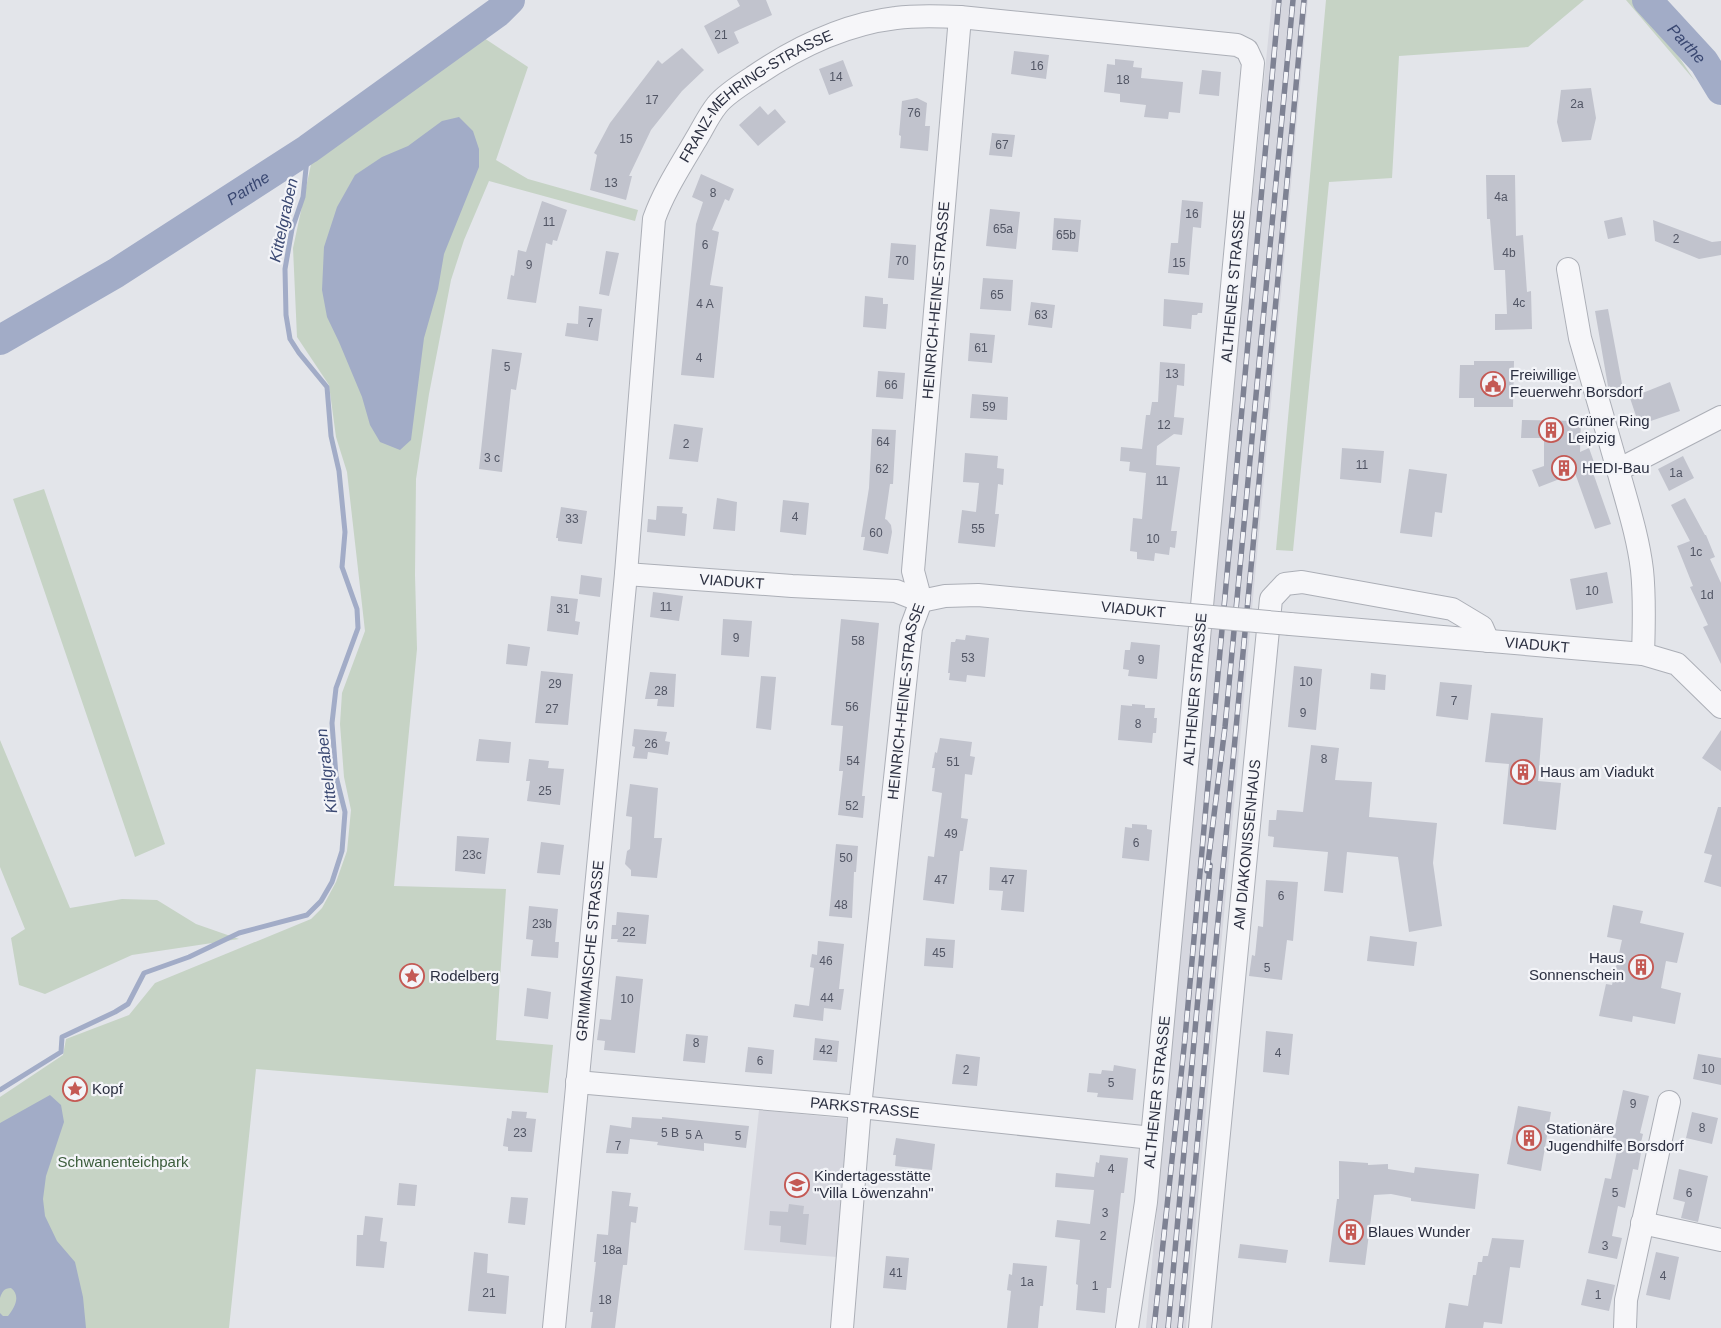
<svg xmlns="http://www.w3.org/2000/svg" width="1721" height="1328" viewBox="0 0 1721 1328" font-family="Helvetica,sans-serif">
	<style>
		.built { fill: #d6d7df }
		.green { fill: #c6d3c5 }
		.water { fill: #a2acc7 }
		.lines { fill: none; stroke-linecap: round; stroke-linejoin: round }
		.stream { stroke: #a2acc7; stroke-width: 5 }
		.river { stroke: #a2acc7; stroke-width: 30 }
		.building { fill: #c1c3cd }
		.minor-casing { stroke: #acafb7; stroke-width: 24 }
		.minor { stroke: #f6f6f9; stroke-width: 22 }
		.rail-casing { stroke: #7e8293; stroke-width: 5.5 }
		.rail { stroke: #f3f4f8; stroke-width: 4; stroke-dasharray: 11; stroke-linecap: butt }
		.minor-bridge-casing { stroke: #acafb7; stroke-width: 24; stroke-linecap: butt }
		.minor-bridge { stroke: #f6f6f9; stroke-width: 22 }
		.labels { text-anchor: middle; stroke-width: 4.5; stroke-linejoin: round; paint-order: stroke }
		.number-label { font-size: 12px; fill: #515564 }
		.street-label { font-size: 15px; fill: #2c3041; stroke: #f3f4f8 }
		.poi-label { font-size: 15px; fill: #2c3041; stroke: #f3f4f8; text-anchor: start }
		.park-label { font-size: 15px; fill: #3b5c3b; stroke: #f3f4f8 }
		.water-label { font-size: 16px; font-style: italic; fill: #3a4872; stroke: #f3f4f8 }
	</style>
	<rect width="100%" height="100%" fill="#e3e5ea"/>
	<path class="built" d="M1272,0h36l-122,1328h-40l63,-688z
		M759,1110l91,9 -13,138 -93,-7z"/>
	<path class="green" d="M1326,0h258l-56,47 -129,9 -7,122 -63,4 -36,369 -17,-1z
		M1626,0h15l54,81z
		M484,38l44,29 -32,93 32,19 110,31 -3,11 -146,-40 -25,59 -13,40 -22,114 -13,85 -1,96 2,74 -23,237 112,3 -10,151 57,5 -5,48 -292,-24 -27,259h-229v-231l63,-42 3,-16 63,-24 26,-32 156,-64 11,-11 14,-26 11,-31 4,-41 -7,-33 -4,-53 2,-31 23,-62 -18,-159 -11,-35 -7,-52 -32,-48 -4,-89 20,-93z
		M44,489l121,355 -30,13 -122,-358z
		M0,740l70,168 52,-9 35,1 39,24 43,15 -107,16 -87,39 -26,-9 -8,-47 14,-9 -25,-62z"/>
	<path class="water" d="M459,117l14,14 6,18v18l-35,87 -6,35 -14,49 -13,102 -11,10 -20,-8 -10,-17 -8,-28 -23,-55 -12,-25 -5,-27 2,-43 13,-40 18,-32 27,-18 26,-11 34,-25z
		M50,1095l11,10 3,17 -18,54 -3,23 2,17 12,25 18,21 8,35 3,31h-86v-15l3,3h5c7,-9 13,-20 3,-28 -7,0 -9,4 -11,10v-175z"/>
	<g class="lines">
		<path class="stream" d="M0,1090l61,-38 1,-15 53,-25 13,-8 16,-31 45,-16 50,-24 68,-18 14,-14 11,-19 10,-31 3,-39 -9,-36 -4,-53 4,-35 22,-60 -1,-19 -15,-42 3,-35 -6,-61 -8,-35 -4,-49 -28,-34 -9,-14 -4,-24 -1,-46 7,-40 11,-32 5,-48"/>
		<g class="river">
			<path id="s1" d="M1647,0l57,62 17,28"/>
			<path id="s2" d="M0,340l116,-67 192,-124 190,-137 12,-12"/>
		</g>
	</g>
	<path class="building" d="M737,0h29l6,15 -38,17 5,11 -21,11 -14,-28 36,-20z
		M682,48l22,22 -22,21 -31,39 -22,46h3l-6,24 -36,-10 7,-35 -3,-2 16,-30 48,-63 4,4z
		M1014,51l35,4 -3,24 -35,-5z
		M1115,59l19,2 -1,6 9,1 -1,10 42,4 -3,31 -11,-1 -1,7 -24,-2 2,-12 -26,-3v-8l-16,-2 3,-28 8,1z
		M843,60l10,26 -24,9 -10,-26z
		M1202,70l19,2 -2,24 -20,-2z
		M1591,88l5,30 -5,22 -29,2 -5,-20 4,-32z
		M917,98l10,5 -2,23h5l-2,25 -28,-3 1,-12 -2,-1 3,-34z
		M760,106l8,9 7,-6 11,13 -28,24 -19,-21z
		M992,133l23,2 -3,22 -23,-2z
		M701,174l33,15 -5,12 -4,-2 -13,31 7,2 -9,53 13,2 -9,91 -33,-3 15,-151 7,-22 -11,-5z
		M1486,175h29l1,61 7,-1 4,57 4,-1 1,38 -37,1v-16h12l-2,-44h-11l-4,-51h-3z
		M1182,200l21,2 -2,26 -8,-1 -4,48 -21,-2 3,-30h7z
		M542,201l25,9 -10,31 -4,-1 -1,5 -6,-2 -10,60 -29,-4 4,-24 3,1 4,-26 8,2z
		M990,209l30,3 -4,37 -30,-3z
		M1622,217l4,18 -18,4 -4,-18z
		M1054,218l27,2 -3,32 -26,-2z
		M1653,220l59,22 9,-1v14l-22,4 -44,-18z
		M891,243l25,2 -2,35 -26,-2z
		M606,251l13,2 -10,43 -10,-2z
		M983,278l30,2 -2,31 -31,-2z
		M865,296l18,2v6h5l-2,25 -23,-2z
		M1164,299l39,4 -1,10h-4l-1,2h-5l-1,14 -28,-3z
		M1031,302l24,3 -3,23 -24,-3z
		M579,306l23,3 -4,32 -33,-5 2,-13 11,1z
		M1608,309l15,80 -14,3 -14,-81z
		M970,333l25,2 -3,28 -24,-2z
		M492,349l30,4 -6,37 -5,-1 -9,83 -23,-3z
		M1474,361h40l-1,46h-39v-9h-15l1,-33h14z
		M1160,362l25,2 -1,22 -7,-1 -3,32 10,1 -2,17 -8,-1 -17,12 -1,19 24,2 -9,64h6l-2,17 -5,-1 -1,8 -14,-2 -1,8 -17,-2v-7l-7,-1 3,-33 9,1 4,-46 -17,-2 1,-9 -10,-1 1,-14 21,2 4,-34h4l2,-13h6z
		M878,371l27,2 -2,26 -27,-2z
		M1670,382l10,29 -41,14 -9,-27z
		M972,394l36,3 -1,23 -37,-2z
		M1522,420l59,1 -1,31 9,-4 6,17 -4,2 20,57 -16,5 -20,-56 -36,14 -7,-17 12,-4v-28h-23z
		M674,424l29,4 -5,34 -29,-3z
		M872,429l24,1 -3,54h-3l-5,35 2,1 4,5 1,7 -4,22 -25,-4 2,-13h-4l8,-49z
		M1342,448l42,3 -3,32 -41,-4z
		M965,453l33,3 -1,12 7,1 -1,16 -5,-1 -3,30h4l-4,33 -37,-4 4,-33 14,2 3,-29 -16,-1z
		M1683,456l11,22 -25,13 -11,-22z
		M1409,469l38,5 -5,39 -7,-1 -3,25 -32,-4z
		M717,498l20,4 -2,29 -22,-2z
		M1685,498l20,37h1l9,22 -5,2 11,24v81l-18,-37 5,-2 -18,-38 3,-1 -16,-40 13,-5 -19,-36z
		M783,500l26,3 -3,32 -26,-3z
		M657,506l26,1 -1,6 5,1 -2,22 -38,-4 1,-13 8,1z
		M561,507l26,4 -5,33 -24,-3v-3h-2z
		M1607,572l6,31 -37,7 -6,-31z
		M581,575l21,3 -2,19 -21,-3z
		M653,592l30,4 -4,25 -29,-4z
		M551,596l27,3 -3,22 5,1 -2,13 -31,-4z
		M723,619l29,2 -3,36 -28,-2z
		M841,619l38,4 -17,173h3l-2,22 -25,-3 5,-44h-4l4,-45 -12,-1z
		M966,635l23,3 -4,39 -18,-2 -1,7 -17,-2 1,-7h-2l3,-31h4l1,-3 9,1z
		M1131,642l29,3 -3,34 -29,-3 1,-6 -6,-1 2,-19h5z
		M508,644l22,3 -3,19 -21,-2z
		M1294,666l28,3 -6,61 -28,-3z
		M541,671l32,3 -5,51 -33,-2z
		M650,672l26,2 -2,33 -17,-1 1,-7h-13z
		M1371,673l15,2 -1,15 -15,-1z
		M761,676l15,1 -5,53 -15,-2z
		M1440,682l32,3 -4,35 -32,-4z
		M1132,704l13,1v3h10l-1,10h3l-1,15h-3l-1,10 -34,-3 3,-35 11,1z
		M1491,713l52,5 -5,63 23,2 -5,47 -53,-6 6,-60 -24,-2z
		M634,729l33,3 -2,9 5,1 -2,13 -20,-3 -1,7 -14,-1 2,-11 -3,-1z
		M1721,730v41l-19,-13z
		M940,738l32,4 -2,14 5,1 -3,18 -7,-1 -4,44 7,1 -5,32h-3l-6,53 -31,-4 5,-44 6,1 8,-64 -10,-2 3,-23h-3l3,-16 2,1z
		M479,739l32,3 -2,21 -33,-2z
		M1311,745l28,3 -4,32 37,2 -3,35 68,6 -4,40 9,63 -33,6 -11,-75 -51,-5 -4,41 -19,-2 4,-39 -55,-5 1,-10 -6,-1 1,-16h7l1,-10 26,2z
		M529,759l20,2 -1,7 16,1 -4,36 -33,-4 3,-20h-4z
		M630,784l28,4 -4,50h8l-5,40 -26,-2v-6l-6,-6 2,-13 3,-2 2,-32 -6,-1z
		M1718,807h3v80l-17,-5 8,-27 -8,-2z
		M1132,824l15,1v4l5,1 -3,31 -27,-3 3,-31 7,1z
		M457,836l32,2 -4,36 -30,-3z
		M541,842l23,3 -4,30 -23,-2z
		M836,844l22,2 -2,26h-2l-2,46 -23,-2z
		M990,867l37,3 -3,42 -23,-2 2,-19 -14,-1z
		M1266,880l32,2 -5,59 -6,-1 -5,40 -33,-4 3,-21 3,1 3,-30 5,1z
		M1613,905l30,6 -3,12 44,10 -7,30 -11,-2 -5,27 20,5 -6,31 -42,-8 -1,6 -33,-6 7,-32 6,1 10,-45 -15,-3z
		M529,906l29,3 -3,33h4l-1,16 -27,-2 2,-16 -7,-1z
		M617,912l32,3 -3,29 -29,-2 1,-3h-7l1,-14h4z
		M1370,936l47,6 -3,24 -47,-5z
		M926,938l29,2 -2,28 -29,-2z
		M818,941l26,3 -5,45h5l-3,21 -17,-2 -1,13 -30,-4 2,-13 14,2 5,-38 -4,-1 2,-13 5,1z
		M616,976l27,3 -8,74 -31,-3 1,-9 -8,-1 3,-21 11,1z
		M527,988l24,4 -3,27 -24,-3z
		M1266,1031l27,3 -4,41 -26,-3z
		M686,1034l22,2 -3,27 -22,-2z
		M815,1038l24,3 -2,21 -24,-2z
		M748,1047l26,3 -2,24 -27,-2z
		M956,1054l24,3 -3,29 -25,-2z
		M1698,1054l23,4v27l-28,-6z
		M1114,1065l22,4 -3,31 -36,-3 1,-4 -11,-1 2,-19 12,1 1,-4 11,1z
		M1623,1090l26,6 -9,37 3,1 -3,13h2l-4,23 -5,-1 -8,39 -7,-2 -6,30 10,2 -5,21 -29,-6 17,-75 6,1 8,-37 -7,-1z
		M1518,1106l33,6 -10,59 -34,-7z
		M512,1111l15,1 -1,6 10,1 -4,33 -24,-1v-4l-5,-1 4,-28 4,1z
		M1692,1112l26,6 -6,26 -26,-6z
		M632,1117l30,2v-2l87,9 -3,22 -42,-5v8l-47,-6 1,-3 -28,-3 -2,15 -22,-1 4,-28 21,3z
		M896,1138l39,6 -3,26 -37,-4 1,-11h-3z
		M1100,1155l28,3 -4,35h-3l-10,95h-4l-2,25 -29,-3 2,-25 -2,-1 4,-44 -25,-3 2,-17 33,4 4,-34 -39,-3 1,-14 38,4 2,-15 3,1z
		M1339,1161l29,2v2l20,-1v5l26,4 1,-6 64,7 -4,35 -64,-8v-3l-20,-4 -17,1 -9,70 -36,-3 8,-63h2z
		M1679,1169l29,7 -10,46 -17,-4 4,-16 -12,-3z
		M399,1183l18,2 -2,21 -18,-1z
		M612,1191l19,2 -2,13 9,1 -2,16 -5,-1 -4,43h-4l-8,63h-24l2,-16h-3l6,-50h-2l3,-28 11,1z
		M511,1197l17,1 -3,27 -17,-2z
		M789,1204l15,2 -1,8h6l-3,31 -26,-3 1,-16 -12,-1 1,-14 18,1z
		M365,1216l18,2 -3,23 7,1 -3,26 -28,-2 1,-31h6z
		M1492,1238l32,2 -4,28 -10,-1 -8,57 -18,-2 -1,6h-38l4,-25 19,3 5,-31h3l2,-13h4l1,-6h5z
		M1240,1244l48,6 -2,13 -48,-5z
		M474,1252l14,2 -1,19 22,3 -3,38 -38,-3z
		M1656,1252l23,5 -9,43 -24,-5z
		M886,1256l23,2 -3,32 -23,-2z
		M1013,1263l34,3 -4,40h-3l-2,22h-31l4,-37 -4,-1 2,-16 3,1z
		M1587,1279l28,6 -6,26 -28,-6z"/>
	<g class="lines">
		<defs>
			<g id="minor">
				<path d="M1568,269l12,69 38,132"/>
				<path id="s3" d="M626,574l166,12 104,5 25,10 24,-5 33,-1 201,19"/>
				<path id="s4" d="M1290,624l353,30 34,10 44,43"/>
				<path d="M1643,654c1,-28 2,-56 -1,-84 -4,-34 -15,-67 -24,-100l103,-53"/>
				<path id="s5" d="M577,1082l283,25 292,31"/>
				<path d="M1642,1223l79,17"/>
				<path id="s6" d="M554,1328l72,-754 28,-355c10,-28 26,-52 41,-78 7,-11 13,-25 22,-36 7,-9 25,-21 36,-28 41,-28 92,-53 143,-59 21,-3 43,-2 64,-1l277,28 10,5 6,13 -101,1075 -6,64 -19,126"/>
				<path id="s7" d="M842,1328l18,-221 51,-479 10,-27 -8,-30 47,-554"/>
				<path id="s8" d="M1200,1328l71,-729 14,-15 17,-2 150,27 30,18 6,14"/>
				<path d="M1625,1328l1,-28 43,-198"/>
			</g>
		</defs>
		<use href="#minor" class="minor-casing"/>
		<use href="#minor" class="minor"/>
		<defs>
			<path id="rail" d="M1207,871l18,-144 68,-727
				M1154,1328l31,-290 94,-1038
				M1168,1328l42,-463
				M1180,1328l124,-1328"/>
		</defs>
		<use href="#rail" class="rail-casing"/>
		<use href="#rail" class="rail"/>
		<defs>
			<path id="minor-bridge" d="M1179,614l111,10"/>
		</defs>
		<use href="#minor-bridge" class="minor-bridge-casing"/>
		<use href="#minor-bridge" class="minor-bridge"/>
	</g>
	<defs>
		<symbol id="civic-ring" viewBox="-11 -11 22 22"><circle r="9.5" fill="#f3f4f8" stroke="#c45954" stroke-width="1.5"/><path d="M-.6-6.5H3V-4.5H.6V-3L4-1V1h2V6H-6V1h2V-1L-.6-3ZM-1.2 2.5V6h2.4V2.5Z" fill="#c45954"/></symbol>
		<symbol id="building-ring" viewBox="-11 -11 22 22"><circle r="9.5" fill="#f3f4f8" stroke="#c45954" stroke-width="1.5"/><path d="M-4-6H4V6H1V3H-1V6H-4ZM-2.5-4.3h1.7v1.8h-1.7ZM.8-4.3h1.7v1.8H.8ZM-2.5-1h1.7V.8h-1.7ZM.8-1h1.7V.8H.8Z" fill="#c45954"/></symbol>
		<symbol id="sight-ring" viewBox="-11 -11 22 22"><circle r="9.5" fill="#f3f4f8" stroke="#c45954" stroke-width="1.5"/><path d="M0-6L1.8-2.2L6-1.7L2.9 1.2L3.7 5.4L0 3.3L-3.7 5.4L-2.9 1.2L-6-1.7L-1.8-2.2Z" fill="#c45954"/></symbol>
		<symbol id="school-ring" viewBox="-11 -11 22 22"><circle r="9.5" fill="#f3f4f8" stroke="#c45954" stroke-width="1.5"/><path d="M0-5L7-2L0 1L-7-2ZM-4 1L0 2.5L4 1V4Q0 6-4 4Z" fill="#c45954"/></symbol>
	</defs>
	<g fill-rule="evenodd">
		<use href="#civic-ring" x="1479" y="370" width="28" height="28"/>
		<use href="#building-ring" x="1537" y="416" width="28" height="28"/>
		<use href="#building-ring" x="1550" y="454" width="28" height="28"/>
		<use href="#building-ring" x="1509" y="758" width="28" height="28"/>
		<use href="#building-ring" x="1627" y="953" width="28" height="28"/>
		<use href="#sight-ring" x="398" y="962" width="28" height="28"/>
		<use href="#sight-ring" x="61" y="1075" width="28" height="28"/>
		<use href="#building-ring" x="1515" y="1124" width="28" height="28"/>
		<use href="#school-ring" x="783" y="1171" width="28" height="28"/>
		<use href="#building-ring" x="1337" y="1218" width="28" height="28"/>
	</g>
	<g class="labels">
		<g class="number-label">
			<text x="721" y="39">21</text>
			<text x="1037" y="70">16</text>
			<text x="836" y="81">14</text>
			<text x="1123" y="84">18</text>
			<text x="652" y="104">17</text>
			<text x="1577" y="108">2a</text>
			<text x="914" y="117">76</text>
			<text x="626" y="143">15</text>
			<text x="1002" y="149">67</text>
			<text x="611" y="187">13</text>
			<text x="713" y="197">8</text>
			<text x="1501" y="201">4a</text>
			<text x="1192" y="218">16</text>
			<text x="549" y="226">11</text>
			<text x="1003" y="233">65a</text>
			<text x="1066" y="239">65b</text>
			<text x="1676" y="243">2</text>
			<text x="705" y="249">6</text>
			<text x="1509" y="257">4b</text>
			<text x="902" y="265">70</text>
			<text x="1179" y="267">15</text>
			<text x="529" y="269">9</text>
			<text x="997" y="299">65</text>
			<text x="1519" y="307">4c</text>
			<text x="705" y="308">4 A</text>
			<text x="1041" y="319">63</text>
			<text x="590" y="327">7</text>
			<text x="981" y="352">61</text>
			<text x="699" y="362">4</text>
			<text x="507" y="371">5</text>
			<text x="1172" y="378">13</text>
			<text x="891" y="389">66</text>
			<text x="989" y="411">59</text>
			<text x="1164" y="429">12</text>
			<text x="883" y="446">64</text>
			<text x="686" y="448">2</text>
			<text x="492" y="462">3 c</text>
			<text x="1362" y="469">11</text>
			<text x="882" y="473">62</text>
			<text x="1676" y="477">1a</text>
			<text x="1162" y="485">11</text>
			<text x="795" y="521">4</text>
			<text x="572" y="523">33</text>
			<text x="978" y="533">55</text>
			<text x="876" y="537">60</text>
			<text x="1153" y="543">10</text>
			<text x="1696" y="556">1c</text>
			<text x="1592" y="595">10</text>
			<text x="1707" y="599">1d</text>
			<text x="666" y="611">11</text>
			<text x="563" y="613">31</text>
			<text x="736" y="642">9</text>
			<text x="858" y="645">58</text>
			<text x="968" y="662">53</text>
			<text x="1141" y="664">9</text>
			<text x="1306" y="686">10</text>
			<text x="555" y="688">29</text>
			<text x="661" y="695">28</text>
			<text x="1454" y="705">7</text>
			<text x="852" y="711">56</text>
			<text x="552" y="713">27</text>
			<text x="1303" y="717">9</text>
			<text x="1138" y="728">8</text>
			<text x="651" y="748">26</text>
			<text x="1324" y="763">8</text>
			<text x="853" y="765">54</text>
			<text x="953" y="766">51</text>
			<text x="545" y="795">25</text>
			<text x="852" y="810">52</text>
			<text x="951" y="838">49</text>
			<text x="1136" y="847">6</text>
			<text x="472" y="859">23c</text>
			<text x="846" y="862">50</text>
			<text x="941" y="884">47</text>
			<text x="1008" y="884">47</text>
			<text x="1281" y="900">6</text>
			<text x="841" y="909">48</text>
			<text x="542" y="928">23b</text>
			<text x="629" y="936">22</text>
			<text x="939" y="957">45</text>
			<text x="826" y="965">46</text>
			<text x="1267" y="972">5</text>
			<text x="827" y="1002">44</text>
			<text x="627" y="1003">10</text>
			<text x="696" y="1047">8</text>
			<text x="826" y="1054">42</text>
			<text x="1278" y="1057">4</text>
			<text x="760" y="1065">6</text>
			<text x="1708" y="1073">10</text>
			<text x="966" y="1074">2</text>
			<text x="1111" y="1087">5</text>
			<text x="1633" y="1108">9</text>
			<text x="1702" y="1132">8</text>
			<text x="520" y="1137">23</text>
			<text x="670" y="1137">5 B</text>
			<text x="694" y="1139">5 A</text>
			<text x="738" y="1140">5</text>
			<text x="618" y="1150">7</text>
			<text x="1111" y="1173">4</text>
			<text x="1615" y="1197">5</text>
			<text x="1689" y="1197">6</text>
			<text x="1105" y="1217">3</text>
			<text x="1103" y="1240">2</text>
			<text x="1605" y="1250">3</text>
			<text x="612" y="1254">18a</text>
			<text x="896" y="1277">41</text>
			<text x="1663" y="1280">4</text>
			<text x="1027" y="1286">1a</text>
			<text x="1095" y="1290">1</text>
			<text x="489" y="1297">21</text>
			<text x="1598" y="1299">1</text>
			<text x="605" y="1304">18</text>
		</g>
		<g class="street-label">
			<text dy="5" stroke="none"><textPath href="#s6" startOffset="1279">FRANZ-MEHRING-STRASSE</textPath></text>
			<text transform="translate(1233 286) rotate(-85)" y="5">ALTHENER STRASSE</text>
			<text dy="5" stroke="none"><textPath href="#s7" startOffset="1035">HEINRICH-HEINE-STRASSE</textPath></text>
			<text dy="5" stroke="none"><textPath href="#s3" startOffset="106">VIADUKT</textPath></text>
			<text dy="5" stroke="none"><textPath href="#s3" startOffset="511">VIADUKT</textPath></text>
			<text dy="5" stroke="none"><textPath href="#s4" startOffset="248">VIADUKT</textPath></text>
			<text transform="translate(1195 689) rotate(-85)" y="5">ALTHENER STRASSE</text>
			<text dy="5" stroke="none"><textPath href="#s7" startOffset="630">HEINRICH-HEINE-STRASSE</textPath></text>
			<text dy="5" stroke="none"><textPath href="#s8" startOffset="486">AM DIAKONISSENHAUS</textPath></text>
			<text dy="5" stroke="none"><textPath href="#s6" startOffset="379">GRIMMAISCHE STRASSE</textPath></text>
			<text transform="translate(1157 1092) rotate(-84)" y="5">ALTHENER STRASSE</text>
			<text dy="5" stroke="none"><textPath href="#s5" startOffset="289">PARKSTRASSE</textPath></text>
		</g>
		<g class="poi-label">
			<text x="1510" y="380">Freiwillige<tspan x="1510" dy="17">Feuerwehr Borsdorf</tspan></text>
			<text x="1568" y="426">Grüner Ring<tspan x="1568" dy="17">Leipzig</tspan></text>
			<text x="1582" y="473">HEDI-Bau</text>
			<text x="1540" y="777">Haus am Viadukt</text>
			<text x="1624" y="963" text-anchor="end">Haus<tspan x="1624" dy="17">Sonnenschein</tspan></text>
			<text x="430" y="981">Rodelberg</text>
			<text x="92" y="1094">Kopf</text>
			<text x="1546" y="1134">Stationäre<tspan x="1546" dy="17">Jugendhilfe Borsdorf</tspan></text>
			<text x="814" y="1181">Kindertagesstätte<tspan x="814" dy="17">"Villa Löwenzahn"</tspan></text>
			<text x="1368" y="1237">Blaues Wunder</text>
		</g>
		<g class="park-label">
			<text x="123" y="1167">Schwanenteichpark</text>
		</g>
		<g class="water-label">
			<text dy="6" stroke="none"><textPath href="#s1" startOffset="59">Parthe</textPath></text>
			<text dy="6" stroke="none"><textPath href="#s2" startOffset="291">Parthe</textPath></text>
			<text transform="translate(283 220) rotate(-78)" y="6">Kittelgraben</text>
			<text transform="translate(326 771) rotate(-97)" y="6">Kittelgraben</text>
		</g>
	</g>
</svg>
